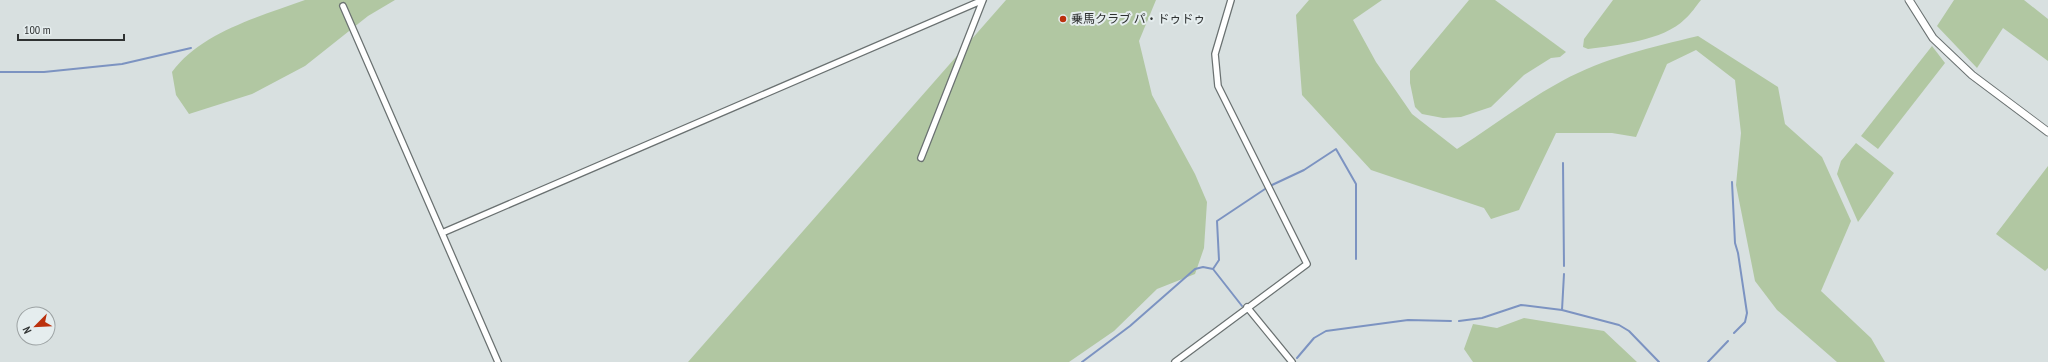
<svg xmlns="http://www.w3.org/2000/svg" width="2048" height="362" viewBox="0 0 2048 362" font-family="'PT Sans Narrow','Noto Sans JP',sans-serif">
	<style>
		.green { fill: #b1c7a2 }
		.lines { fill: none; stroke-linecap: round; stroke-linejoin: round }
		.stream { stroke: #7c93c1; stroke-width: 2 }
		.minor-casing { stroke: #6a7171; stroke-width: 8 }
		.tertiary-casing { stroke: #6a7171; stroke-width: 9 }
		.minor { stroke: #fff; stroke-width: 5.5 }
		.tertiary { stroke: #fff; stroke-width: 7 }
		.poi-dot { fill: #bb310d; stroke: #e5edee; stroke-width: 1.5 }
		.labels { text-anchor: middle; stroke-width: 4; stroke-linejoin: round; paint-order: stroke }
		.poi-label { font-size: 12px; fill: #2f3232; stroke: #e5edee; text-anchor: start }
	</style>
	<rect width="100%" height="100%" fill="#d8e0e0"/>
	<path class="green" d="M305,0h90l-27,16 -63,50 -53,28 -63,20 -13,-19 -4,-23c29,-40 89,-56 133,-72z
		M1006,0h150l-17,41 13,54 43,79 12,28 -3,46 -9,26 -38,15 -43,42 -45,31h-381z
		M1309,0h73l-29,20 23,42 36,52 45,35c35,-22 68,-48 105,-68 42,-23 90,-34 136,-45l80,51 7,37 37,33 29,64 -30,70 50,47 14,24h-48l-60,-52 -22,-29 -19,-96 5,-52 -6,-53 -39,-30 -29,14 -31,73 -24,-4h-56l-37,77 -28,9 -7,-11 -113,-38 -69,-75 -6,-80z
		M1469,0h26l71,52 -6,5 -9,1 -27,17 -33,32 -30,10 -18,1 -21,-4 -7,-7 -5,-24v-12z
		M1613,0h88c-5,6 -10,14 -16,19 -22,22 -68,26 -97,30l-5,-2 1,-8z
		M1954,0h70l24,19v42l-45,-33 -26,40 -40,-42z
		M1932,46l13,17 -67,86 -17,-13z
		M1856,143l38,30 -36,49 -21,-48 4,-13z
		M2048,166v102l-3,3 -49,-37z
		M1524,318l80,13 33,31h-164l-9,-13 9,-25 24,4z"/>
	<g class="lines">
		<path class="stream" d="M0,72h44l78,-8 69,-16
			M1563,163l1,103
			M1732,182l3,61 3,10 9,60 -2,9 -11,11
			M1272,185l32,-15 32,-21 20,35v75
			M1213,269l29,37
			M1564,274l-2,36 57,15 10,6 30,31
			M1459,321l23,-3 39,-13 41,5
			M1297,358l17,-20 12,-7 82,-11 43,1
			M1082,362l48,-36 65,-57 8,-2 10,2 6,-9 -2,-39 48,-32
			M1708,362l20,-21"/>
		<defs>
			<path id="minor" d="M343,6l155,356
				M921,158l62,-158
				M442,233l541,-233
				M1247,307l45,55
				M1175,362l132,-98 -89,-178 -3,-32 16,-54"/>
			<path id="tertiary" d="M1909,0l24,38 39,37 76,57"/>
		</defs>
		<use href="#minor" class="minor-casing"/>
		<use href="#tertiary" class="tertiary-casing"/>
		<use href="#minor" class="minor"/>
		<use href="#tertiary" class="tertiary"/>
	</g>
	<circle class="poi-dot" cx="1063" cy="19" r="4"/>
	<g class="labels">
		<g class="poi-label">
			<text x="1071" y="23">乗馬クラブ パ・ドゥドゥ</text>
		</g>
	</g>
	<g transform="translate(36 326) rotate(246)"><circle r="19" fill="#e5edee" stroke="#9ca2a3"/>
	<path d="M0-3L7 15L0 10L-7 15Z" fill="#bb310d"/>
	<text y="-6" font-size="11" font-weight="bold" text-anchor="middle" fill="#2f3232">N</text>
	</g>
	<path d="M18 34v6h106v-6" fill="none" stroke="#2f3232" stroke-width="2"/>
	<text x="24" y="34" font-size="12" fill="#2f3232" stroke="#e5edee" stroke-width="3" paint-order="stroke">100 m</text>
</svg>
